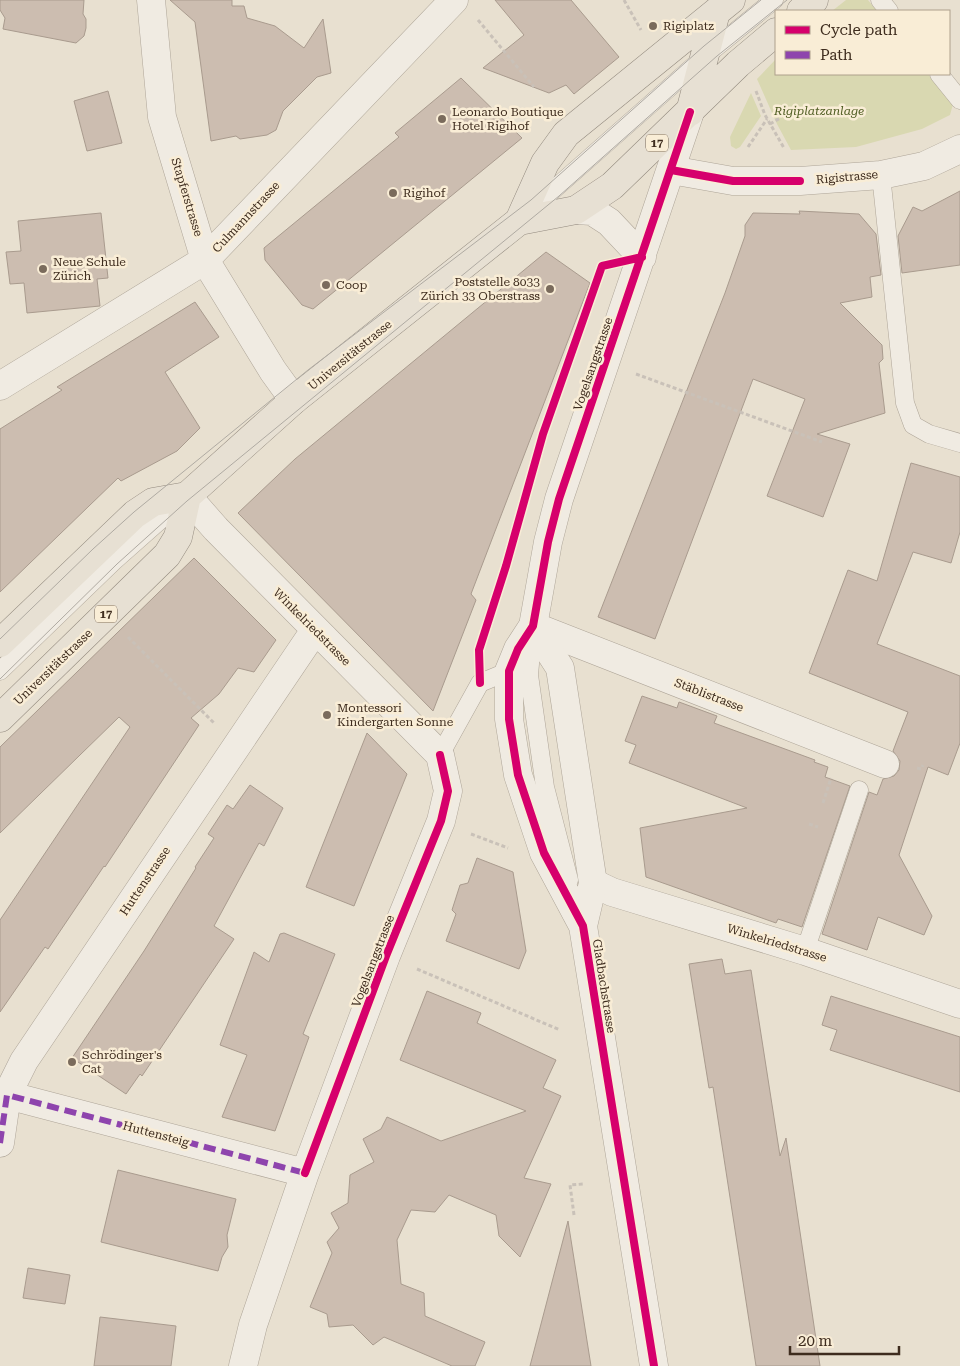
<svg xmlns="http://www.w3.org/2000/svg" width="960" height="1366" viewBox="0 0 960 1366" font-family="'Roboto Serif',serif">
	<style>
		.green { fill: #d9d8b1 }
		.building { fill: #ccbdb0; stroke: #a99b8e }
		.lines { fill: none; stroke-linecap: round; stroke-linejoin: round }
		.service-casing { stroke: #aea598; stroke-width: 19 }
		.minor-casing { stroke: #aea598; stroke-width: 29 }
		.tertiary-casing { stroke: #aea598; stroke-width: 29 }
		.primary-casing { stroke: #938a7f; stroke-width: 29 }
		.path { stroke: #c9c1b8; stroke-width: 3; stroke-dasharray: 4 2.5; stroke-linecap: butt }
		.service { stroke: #f0ebe2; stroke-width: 18 }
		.minor { stroke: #f0ebe2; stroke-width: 28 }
		.tertiary { stroke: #f0ebe2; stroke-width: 28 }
		.primary { stroke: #e7e0d3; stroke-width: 28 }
		.tram { stroke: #afaaa2; stroke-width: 1 }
		.quiet { stroke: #8e44ad; stroke-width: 6; stroke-dasharray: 12 6; stroke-linecap: butt }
		.cycleway-casing { stroke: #f9edd6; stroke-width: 11 }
		.cycleway { stroke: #d6006c; stroke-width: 8 }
		.poi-dot { fill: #7a6b5c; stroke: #f9edd6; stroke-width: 2 }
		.labels { text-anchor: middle; stroke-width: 5; stroke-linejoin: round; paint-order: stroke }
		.shield { fill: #f9edd6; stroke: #766655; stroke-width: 1 }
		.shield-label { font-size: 11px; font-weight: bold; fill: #3e2c1e }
		.poi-label { font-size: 12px; fill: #3e2c1e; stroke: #f9edd6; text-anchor: start }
		.park-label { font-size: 12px; font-style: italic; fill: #505d23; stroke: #f9edd6 }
		.street-label { font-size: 12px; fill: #3e2c1e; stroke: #f9edd6 }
	</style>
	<rect width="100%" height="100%" fill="#e8e0d0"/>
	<path class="green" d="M846,0h22l9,11h-45z
		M776,59v15h152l25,30 -3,11 -28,14 -66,18 -65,3 -14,-26 -20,-45z
		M751,93l10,23 -21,31 -4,2 -5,-3 -1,-9z"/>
	<path class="building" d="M0,0h84l-1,14 3,5v9l-2,8 -8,7 -73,-14 2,-11 -5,-8z
		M170,0h62v6h12l3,12 28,8 29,22 19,-29 8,54 -14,4 -34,34 -7,19 -9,5 -27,4 -4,-3 -25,5 -16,-119z
		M495,0h76l48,57 -45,37 -8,-9 -17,8 -66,-25 41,-33z
		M461,78l61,60 -209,171 -11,-4 -37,-45 -1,-12 135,-111 -4,-4z
		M108,91l14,52 -35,8 -13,-50z
		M960,191v74l-58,8 -4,-37 15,-29 9,4z
		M799,211l60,3 17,20 5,41 -11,2 2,20 -32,6 42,42 1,14 -4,4 6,50 -68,21 33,10 -27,73 -56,-21 38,-97 -52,-20 -98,260 -57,-22 127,-324 20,-57v-11l8,-12 47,1z
		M101,213l7,65 -11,1 3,27 -73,7 -3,-30 -14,1 -4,-32 15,-1 -3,-30z
		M546,252l44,31 -119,311 5,6 -43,111 -195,-198 57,-54z
		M195,302l24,35 -54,35 35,56 -23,23 -56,30 -3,-3 -118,114v-163l62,-39 -5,-3z
		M911,463l49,14v55l-9,31 -38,-11 -36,92 83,32v67l-12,32 -20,-8 -29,88 33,61 -8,19 -46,-18 -11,33 -45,-16 47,-142 8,3 6,-16 11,-3 5,-6 1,-9 -7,-10 15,-39 -99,-39 39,-103 29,11z
		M194,558l82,82 -22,32 -16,-4 -19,26 -28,24 8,7 -94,142 -1,-1 -56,83 -3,-2 -45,65v-92l130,-193 -11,-10 -119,116v-86z
		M642,696l35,12 2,-6 38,14 -3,7 101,37 -1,2 14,5 -3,10 25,9 -48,141 -24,-8 -2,4 -130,-46 -6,-49 107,-20 -118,-45 7,-18 -11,-4z
		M367,733l40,41 -53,132 -48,-19z
		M250,785l33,23 -19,38 -5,-3 -45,83 20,13 -92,137 -2,-2 -14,20 -54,-36 72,-107 52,-83 -1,-1 19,-29 -6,-4 19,-29 6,4z
		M477,858l36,14 13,79 -7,18 -73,-28 10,-27 -4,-4 8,-25 8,-2z
		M284,933l51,21 -32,80 6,3 -34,94 -53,-14 25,-62 -27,-10 34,-93 15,10 11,-28z
		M722,959l3,15 26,-4 29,186 6,-18 34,228h-64l-43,-279 -4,1 -20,-124z
		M427,991l54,22 -4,10 79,37 -13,28 18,8 -37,82 27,6 -31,73 -21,-21 -3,-21 -47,-20 -14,17 -24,-2 -14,30 4,44 23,9 1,23 60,26 -10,24h-23l-68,-29 -11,8 -20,-20 -24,2 -2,-13 -17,-7 22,-54 -5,-11 12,-14 -8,-15 17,-10 2,-28 24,-13 -11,-23 18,-10 6,-12 54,24 85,-30 -126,-51z
		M831,996l129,41v55l-130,-42 7,-20 -15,-5z
		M118,1170l118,29 -9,36 1,12 -6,10 -4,14 -117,-29z
		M568,1221l23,145h-61z
		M28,1268l42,7 -5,29 -42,-6z
		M100,1317l76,9 -5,40h-77z"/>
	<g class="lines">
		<defs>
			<path id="service" d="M880,0l9,11
				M939,74l21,26
				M881,175l24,228 8,22 16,9 31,9
				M526,214l178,-157 70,-57
				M533,630l-4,45 16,112 24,93
				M0,671l114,-110 70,-62
				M440,755l40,-72 29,-12
				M805,951l54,-161"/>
			<path id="minor" d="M151,0l11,117 43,143 68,111 21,29
				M671,170l62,11h67l81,-6 43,-9 36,-17
				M0,386l205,-126 249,-260
				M187,496l29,33 224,226 8,36 -7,30 -55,135 -81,217 -52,152 -10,41
				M533,626l352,138
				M593,883l19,9 193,59 155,53
				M7,1095l298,78
				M0,1143l7,-48 17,-34 291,-431"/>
			<path id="tertiary" d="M576,210l16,1 17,11 33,35
				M533,626l27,42 33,215 -10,43
				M654,1366l-71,-440 -39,-73 -26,-78 -9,-56v-48l9,-22 15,-23 15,-84 11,-43 131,-387"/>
			<path id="primary" d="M801,11l13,-11
				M690,112l26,-100
				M519,221l26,-58 21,-29 165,-134
				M0,643l135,-129 18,-12 34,-6 107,-96 225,-179 57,-11 36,-24 126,-122 38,-32
				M0,718l167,-163 11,-18 9,-41"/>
		</defs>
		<use href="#service" class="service-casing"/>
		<use href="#minor" class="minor-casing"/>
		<use href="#tertiary" class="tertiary-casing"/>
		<use href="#primary" class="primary-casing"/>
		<path class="path" d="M624,0l17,30
			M478,20l56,67
			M756,91l9,24 19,33
			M770,124l10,-6
			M748,147l19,-28
			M636,374l186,68
			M128,637l86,86
			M917,768l4,1 2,-4
			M823,803l8,-25
			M809,824l9,3
			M471,834l37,14
			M417,969l143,61
			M574,1215l-4,-30 14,-1"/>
		<use href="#service" class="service"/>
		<use href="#minor" class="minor"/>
		<use href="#tertiary" class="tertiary"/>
		<use href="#primary" class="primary"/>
		<path class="tram" d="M0,639l93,-90 41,-37 174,-142 223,-170 173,-154 57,-46
			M0,679l117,-115 70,-63 372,-305 158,-140 70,-56"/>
		<path class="quiet" d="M0,1143l7,-48 298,78"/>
		<defs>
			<path id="cycleway" d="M671,170l62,11h67
				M480,683l-1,-33 27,-84 37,-132 59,-168 40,-9
				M305,1173l81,-217 55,-135 7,-30 -8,-36
				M654,1366l-71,-440 -39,-73 -26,-78 -9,-56v-48l9,-22 15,-23 15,-84 11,-43 131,-387"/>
		</defs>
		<use href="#cycleway" class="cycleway-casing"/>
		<use href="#cycleway" class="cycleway"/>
	</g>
	<g class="poi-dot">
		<circle cx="653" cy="26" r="5"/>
		<circle cx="442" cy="119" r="5"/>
		<circle cx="393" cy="193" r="5"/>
		<circle cx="43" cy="269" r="5"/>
		<circle cx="326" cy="285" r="5"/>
		<circle cx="550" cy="289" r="5"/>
		<circle cx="327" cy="715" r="5"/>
		<circle cx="72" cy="1062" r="5"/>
	</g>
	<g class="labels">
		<g class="shield">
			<rect x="646" y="134.5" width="22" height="17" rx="4"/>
			<rect x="95" y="605.5" width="22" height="17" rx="4"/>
		</g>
		<g class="shield-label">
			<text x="657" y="147">17</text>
			<text x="106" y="618">17</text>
		</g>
		<g class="poi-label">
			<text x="663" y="30">Rigiplatz</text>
			<text x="452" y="116">Leonardo Boutique<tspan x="452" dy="14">Hotel Rigihof</tspan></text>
			<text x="403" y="197">Rigihof</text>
			<text x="53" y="266">Neue Schule<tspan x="53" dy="14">Zürich</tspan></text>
			<text x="540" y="286" text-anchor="end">Poststelle 8033<tspan x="540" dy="14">Zürich 33 Oberstrass</tspan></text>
			<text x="336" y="289">Coop</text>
			<text x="337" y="712">Montessori<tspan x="337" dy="14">Kindergarten Sonne</tspan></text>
			<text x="82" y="1059">Schrödinger's<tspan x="82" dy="14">Cat</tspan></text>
		</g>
		<g class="park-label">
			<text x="819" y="115">Rigiplatzanlage</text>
		</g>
		<g class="street-label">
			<text transform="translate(847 177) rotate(-5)" y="4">Rigistrasse</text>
			<text transform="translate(187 197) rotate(73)" y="4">Stapferstrasse</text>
			<text transform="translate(246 217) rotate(-47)" y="4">Culmannstrasse</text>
			<text transform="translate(350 355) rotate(-39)" y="4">Universitätstrasse</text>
			<text transform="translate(593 364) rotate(-71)" y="4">Vogelsangstrasse</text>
			<text transform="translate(312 627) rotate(45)" y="4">Winkelriedstrasse</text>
			<text transform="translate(53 667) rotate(-44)" y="4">Universitätstrasse</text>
			<text transform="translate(709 695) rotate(21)" y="4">Stäblistrasse</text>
			<text transform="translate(145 881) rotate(-56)" y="4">Huttenstrasse</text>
			<text transform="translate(777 943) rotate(17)" y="4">Winkelriedstrasse</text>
			<text transform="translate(373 961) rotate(-69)" y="4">Vogelsangstrasse</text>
			<text transform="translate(604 986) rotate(81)" y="4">Gladbachstrasse</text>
			<text transform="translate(156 1134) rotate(15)" y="4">Huttensteig</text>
		</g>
	</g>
	<rect x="775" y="10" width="175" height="65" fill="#f9edd6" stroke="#aea08c"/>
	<rect x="785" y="26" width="25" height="8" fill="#d6006c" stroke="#aea08c"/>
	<text x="820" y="35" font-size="15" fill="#3e2c1e">Cycle path</text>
	<rect x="785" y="51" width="25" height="8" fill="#8e44ad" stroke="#aea08c"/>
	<text x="820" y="60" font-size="15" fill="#3e2c1e">Path</text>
	<path d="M790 1346v8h109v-8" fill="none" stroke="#3e2c1e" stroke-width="2.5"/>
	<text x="798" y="1346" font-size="15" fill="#3e2c1e" stroke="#f9edd6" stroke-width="4" paint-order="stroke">20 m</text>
</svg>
